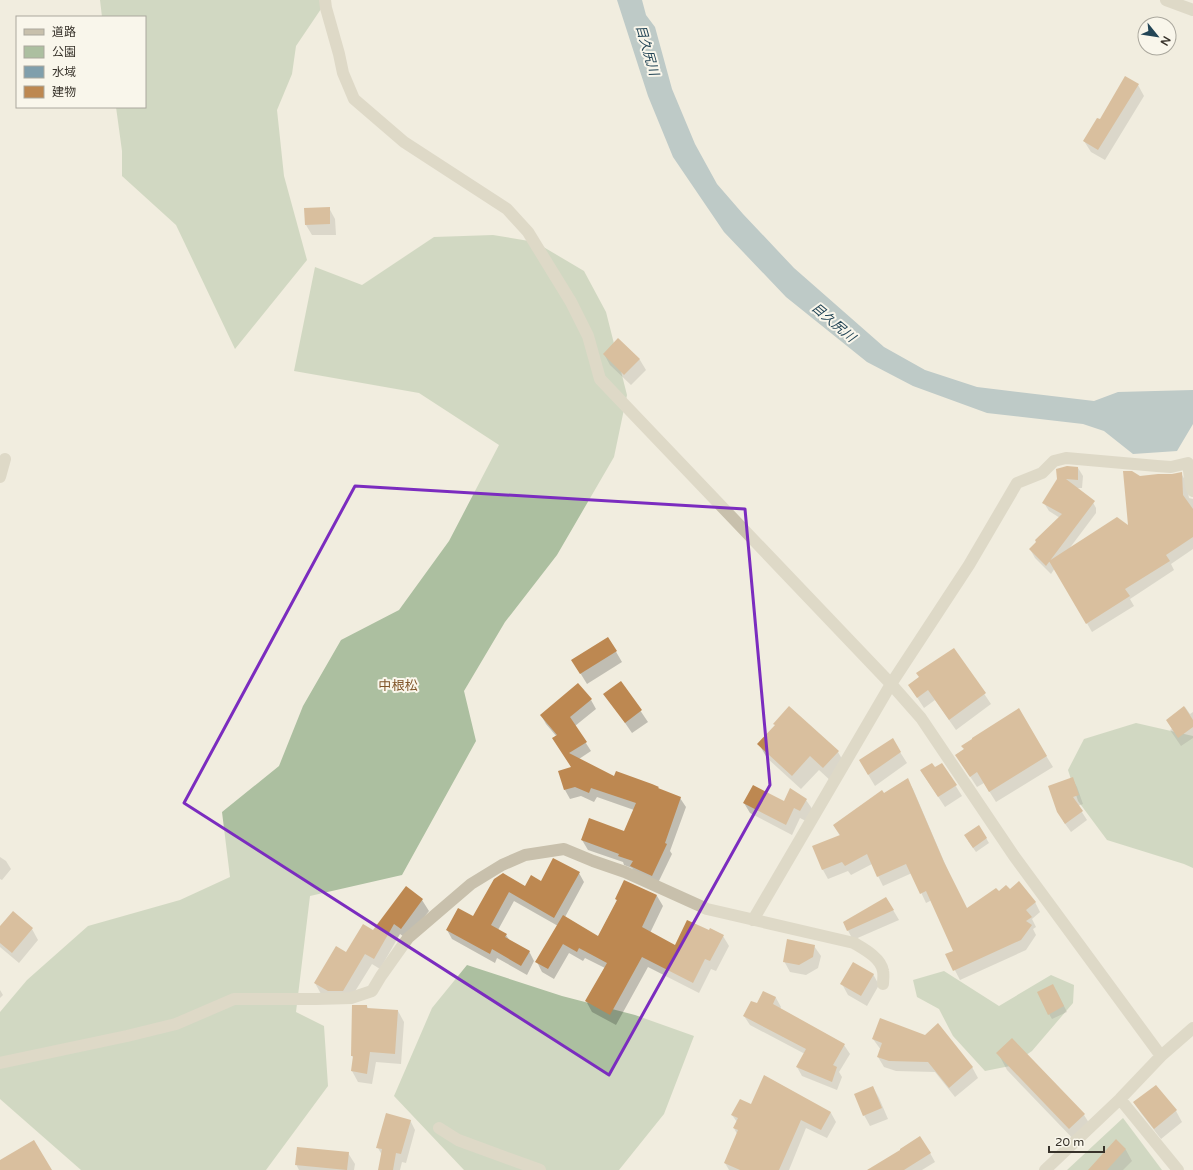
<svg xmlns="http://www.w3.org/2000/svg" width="1193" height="1170" viewBox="0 0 1193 1170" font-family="'Varela Round','Noto Sans JP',sans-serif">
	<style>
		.green { fill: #acbfa0 }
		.water { fill: #809fac }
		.shadow { fill: #0003 }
		.building { fill: #bd8851 }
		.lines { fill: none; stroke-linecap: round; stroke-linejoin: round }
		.minor { stroke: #c8c0ac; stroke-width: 12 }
		.marked { fill: none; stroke: #7b2cbf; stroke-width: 3; stroke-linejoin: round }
		.labels { text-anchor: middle; stroke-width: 4; stroke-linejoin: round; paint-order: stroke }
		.water-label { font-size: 13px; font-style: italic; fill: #234556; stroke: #f9f6eb }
		.neighbourhood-label { font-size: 13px; fill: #805529; stroke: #f9f6eb }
	</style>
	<rect width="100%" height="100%" fill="#f1eddf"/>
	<path class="green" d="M100,0h221v9l-25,37 -4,28 -15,36 7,66 23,84 -72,89 -59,-124 -54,-49v-25l-6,-44h29v-90h-43z
		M493,235l42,7 49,29 22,41 21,83 -13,62 -57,98 -52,67 -41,69 12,50 -74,134 -92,21 -14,116 28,14 4,60 -62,84h-185l-81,-71v-87l27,-32 61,-54 92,-26 50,-23 -8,-65 57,-46 24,-60 38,-66 58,-30 50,-69 50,-96 -80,-52 -125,-22 21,-104 47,18 72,-48z
		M1136,723l57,13v132l-9,-4 -77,-24 -29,-39 -10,-31 16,-31z
		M467,965l95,31 73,19 59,21 -30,78 -45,56h-155l-70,-74 38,-88z
		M944,971l55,35 52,-31 23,10 -1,18 -41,48 -22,15 -25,5 -32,-35 -14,-27 -22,-12 -4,-17z
		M1123,1118l39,52h-95z"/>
	<path class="water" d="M617,0h25l4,15 9,12 17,62 23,55 22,40 26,30 51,54 90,79 41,23 52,17 117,14 24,-9 75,-2v34l-16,27 -44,3 -29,-23 -21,-7 -96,-11 -74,-27 -46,-24 -81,-65 -62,-65 -51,-75 -25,-61z"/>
	<path class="shadow" d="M1138,85l6,11 -39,64 -14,-8 -7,-11 16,-20z
		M329,208l6,11 1,16h-24l-6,-10z
		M618,339l22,21 6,10 -15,15 -21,-20 -6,-11z
		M1078,468l5,8 -1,12h-6l15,11 5,9v5l-27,36 60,-21 11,-51 33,-2 8,-2 5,9 3,16 4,1v50l-22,15 3,6 -44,29 4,7 -42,26 -37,-64 -4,6 -16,-16 -5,-9 30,-31 -11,-7 -5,-8 14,-24z
		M608,638l14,24 -35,22 -8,-13z
		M954,649l37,55 -35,26 -21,-30 -11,8 -15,-23z
		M621,682l27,40 -16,11 -27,-39z
		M591,700l5,9 -21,17 16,25 -12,8 35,18 44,11 2,2 20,8 6,9 -16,44 2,3 -15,31 -20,-10 -5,-7 -8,-3 -1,-3 -35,-12 -6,-10 43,-8 9,-22 -37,-13 -3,5 -13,-6 -11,3 -5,-9 7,-22 -15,-31 -11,-13 -5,-9z
		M1185,707l5,7 3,-2v26l-12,8 -11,-16 2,-1 -4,-9z
		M1018,710l35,57 -57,35 -12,-19 -7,4 -21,-32z
		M759,744l79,8 8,14 -14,16 -13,-12 -18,19 -34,-31z
		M900,752l7,11 -32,23 -9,-15z
		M942,764l20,32 -17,11 -24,-36 14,-3z
		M1072,778l5,9 6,17 -5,2 9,14 -16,12 -8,-11z
		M907,779l6,10 36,84 18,36 31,-16 11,-3 26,12 5,10 -8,7 4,8 -3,2 3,6 -10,15 -66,30 -13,-25 8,-4 -23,-51 -6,3 -14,-30 -29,13 -11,-22 -21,11 -3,-4 -20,8 -5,-9 -9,-24 26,-10 -6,-10z
		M806,800l7,10 -7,11 -6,-3 -8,17 -42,-22 -6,-10 40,-1z
		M986,838l3,5 -13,9 -8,-11z
		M0,857l6,4 5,8 -9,11 -2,-1z
		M579,873l5,9 -19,35 33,20 19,-36 -1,-2 41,-3 6,10 -13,27 25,14 48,-11 6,10 -13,25 -5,-2 -12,24 -51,-26 -32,58 -24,-13 -6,-11 19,-33 -20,-10 -2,3 -14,-8 -15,26 -12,-7 -5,-10 21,-36 -44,-25 -16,29 8,5 4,6 19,10 5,10 -7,14 -30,-17 -2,5 -43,-24 -5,-9 26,-12 21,-38 31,7z
		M406,888l16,12 7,11 -22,28 -7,-5 -20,35 -8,-5 -23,37 -28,-7 -6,-11 58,-52z
		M886,898l13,22 -46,20 -9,-17z
		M0,928l32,1 6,11 -19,23 -19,-16z
		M814,946l7,10 -3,12 -12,7 -16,-3 -6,-11z
		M873,974l6,11 -12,21 -19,-11 -6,-11z
		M0,990l3,5 -3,3z
		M1056,990l11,22 -15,7 -3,-5z
		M763,992l13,6 5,9 -1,2 64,36 6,9 -11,18 3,5 -5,13 -35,-14 -5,-9 8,-13 -55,-29 -6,-9 14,-11z
		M367,1006l2,4 29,1 6,11 -3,42 -25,-2 -4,22 -14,-2 -6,-11 2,-12 -2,-3z
		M873,1039l99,28 6,11 -23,19 -20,-25 -39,-1 -12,-4 -6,-10 3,-7z
		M998,1053l86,62 10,16 -15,14 -72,-75z
		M765,1076l66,37 5,9 -9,16 -21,-10 -17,42h-60l-4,-7 12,-29 -3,-6 3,-6 -5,-7 19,-9z
		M1156,1086l20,25 6,11 -21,17 -20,-26 -7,-10z
		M873,1087l6,11 9,21 -18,7 -6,-11z
		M410,1120l5,10 -9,33 -4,-1 -2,8h-21l3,-15 -4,-7z
		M1116,1141l10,9 6,11 -9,9h-30z
		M902,1150l28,3 5,9 -13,8h-34z
		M348,1153l7,11 -1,6h-55l-3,-6z"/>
	<path class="building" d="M1125,76l14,8 -41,66 -15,-9 14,-23 3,1z
		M330,207v17l-25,1 -1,-17z
		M618,338l22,21 -16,16 -21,-21z
		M1067,466l11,1v13l-12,-1 29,22 -49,65 -17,-17 7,-7 -1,-2 27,-26 -20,-11 15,-24 -1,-10z
		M1123,471h9l8,5 18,-2h14l10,-2 1,23 10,14v28l-27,18 4,6 -45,28 5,7 -44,28 -37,-63 68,-44 11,8z
		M608,637l9,14 -37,23 -9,-14z
		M954,648l32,45 -37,27 -21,-30 -11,8 -9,-13 11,-8 -3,-4z
		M621,681l21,29 -17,13 -22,-29z
		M578,683l14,16 -22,18 17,25 -18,11 45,23 2,-5 36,13 7,3 -1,1 23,9 -16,46 2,1 -15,32 -22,-10 3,-5 -15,-5 1,-2 -38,-14 8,-22 35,13 12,-28 -45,-15 -2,5 -14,-6 -11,3 -6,-19 13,-4 -19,-29 5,-3 -17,-20z
		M789,706l50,45 -16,17 -13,-12 -18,20 -35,-32 18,-19 -2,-1z
		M1184,706l9,14v7l-15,11 -12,-18z
		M1019,708l28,48 -58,36 -12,-20 -7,5 -15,-22 9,-6 -3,-3 11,-7v-1z
		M893,738l8,14 -33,23 -9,-15z
		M932,763l3,4 7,-4 15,22 -19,12 -18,-27z
		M1073,777l6,18 -6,2 10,14 -18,13 -8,-12 -9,-26z
		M908,778l36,84 23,46 29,-20 3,3 7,-6 4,4 9,-8 17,21 -10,8 6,7 -6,4 6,4 -11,15 -68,31 -8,-17 8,-3 -27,-60 -6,3 -14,-30 -29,13 -10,-23 -22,12 -3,-4 -20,8 -10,-24 28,-11 -7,-10 49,-35 2,3z
		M753,785l31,16 6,-13 17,11 -7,12 -6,-3 -8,17 -43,-22z
		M979,825l8,13 -14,10 -9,-13z
		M553,858l27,14 -26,46 -45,-26 -18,33 16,9 -2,3 25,14 -9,15 -29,-17 -2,5 -44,-24 12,-22 15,8 21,-37 9,-6 22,13 6,-11 10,6z
		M624,880l33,15 -15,32 33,18 12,-25 22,10 1,-2 14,7 -14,26 -5,-2 -12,24 -51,-26 -32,58 -25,-14 22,-38 -28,-15 -2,4 -14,-8 -15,25 -13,-7 28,-47 35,21 19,-36 -2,-1z
		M406,886l17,13 -22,30 -7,-5 -20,35 -9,-5 -22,37h-15l-14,-8 22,-37 10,6 17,-28 10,6z
		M886,897l8,13 -47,21 -4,-9z
		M13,911l20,17 -21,25 -12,-10v-17z
		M787,939l28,6 -2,12 -14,8 -16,-3z
		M853,962l21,12 -13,22 -21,-12z
		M1053,984l11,22 -16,9 -11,-23z
		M763,991l13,6 -3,7 72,40 -12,21 4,2 -5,15 -36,-15 10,-18 -63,-33 8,-15 6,2z
		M352,1005h15v3l31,2 -3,44 -25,-2 -3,22 -16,-3 2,-15h-2z
		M880,1018l45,17 13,-12 35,44 -24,21 -21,-26 -39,-1 -12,-4 5,-14 -10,-4z
		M1012,1038l73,76 -16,15 -73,-76z
		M764,1075l67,37 -10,18 -20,-10 -22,50h-39l-16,-7 14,-33 -5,-2 5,-10 -7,-3 9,-16 11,5z
		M1156,1085l21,25 -23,19 -21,-27z
		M873,1086l9,22 -19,8 -9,-22z
		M386,1113l25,7 -10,34 -5,-1 -3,17h-15l4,-21 -6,-1z
		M920,1136l11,17 -27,17h-37l33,-20v-1z
		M1116,1139l10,10 -19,21h-19z
		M34,1140l18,30h-52v-10z
		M297,1147l52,5 -2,18 -52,-5z"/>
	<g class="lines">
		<path class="minor" d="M325,0l1,8 13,46 4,19 11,26 50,43 103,67 21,23 43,70 17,34 12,43 291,305 30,34 93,138 147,200
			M1166,0l27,10
			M0,477l5,-18
			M753,920l138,-236 78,-119 48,-82 25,-10 12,-12 12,-3 91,8 14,1 17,-4 3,23 2,5
			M0,1063l127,-27 49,-12 58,-25h82l35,-1 21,-7 9,-15 27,-38 63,-54 31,-19 23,-10 39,-6 29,12 32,11 82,37 147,34c10,6 27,15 29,28 1,4 0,9 0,13
			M1120,1099l58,71
			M439,1128l19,12 82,30
			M1045,1170l75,-71 41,-43 32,-28"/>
	</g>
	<path d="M0 0H1193V1170H0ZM355,486l390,23 25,276 -161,290 -425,-272z" fill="#f1eddf" fill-opacity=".55" fill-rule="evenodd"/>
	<path class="marked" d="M355,486l390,23 25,276 -161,290 -425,-272z"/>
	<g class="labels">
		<g class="water-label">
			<text transform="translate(648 50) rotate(74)" y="5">目久尻川</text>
			<text transform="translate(834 322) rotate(40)" y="5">目久尻川</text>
		</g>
		<g class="neighbourhood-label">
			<text x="398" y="690">中根松</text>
		</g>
	</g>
	<rect x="16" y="16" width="130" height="92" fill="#f9f6eb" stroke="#aba89e"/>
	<rect x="24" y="29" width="20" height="6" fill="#c8c0ac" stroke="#aba89e"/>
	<text x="52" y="36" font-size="12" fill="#37322a">道路</text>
	<rect x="24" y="46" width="20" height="12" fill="#acbfa0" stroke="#aba89e"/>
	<text x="52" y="56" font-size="12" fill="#37322a">公園</text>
	<rect x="24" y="66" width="20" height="12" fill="#809fac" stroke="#aba89e"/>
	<text x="52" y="76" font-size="12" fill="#37322a">水域</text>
	<rect x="24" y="86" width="20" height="12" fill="#bd8851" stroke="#aba89e"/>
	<text x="52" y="96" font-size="12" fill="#37322a">建物</text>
	<g transform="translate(1157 36) rotate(120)"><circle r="19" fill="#f9f6eb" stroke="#aba89e"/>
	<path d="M0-3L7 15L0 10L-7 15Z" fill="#234556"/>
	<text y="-6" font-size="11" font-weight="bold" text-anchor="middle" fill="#37322a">N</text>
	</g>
	<path d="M1049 1146v6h55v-6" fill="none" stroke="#37322a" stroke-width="2"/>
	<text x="1055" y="1146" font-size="12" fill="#37322a" stroke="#f9f6eb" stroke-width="3" paint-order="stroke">20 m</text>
</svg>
